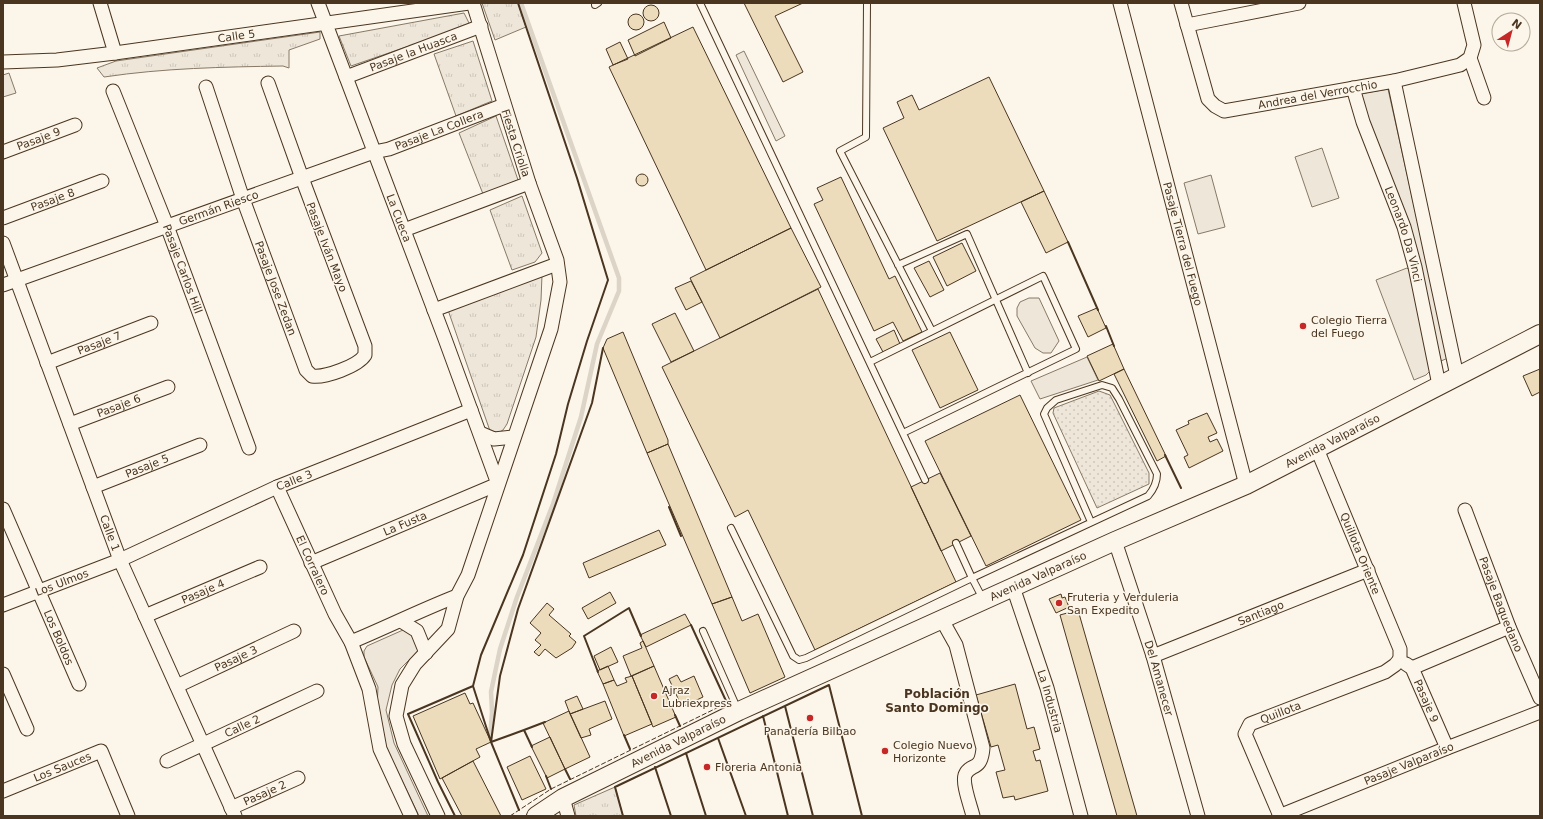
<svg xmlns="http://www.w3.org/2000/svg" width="1543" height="819" viewBox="0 0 1543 819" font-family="'DejaVu Sans',sans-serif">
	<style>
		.grass { fill: #ede6d9; stroke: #887966 }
		.park { fill: url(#park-tufts); stroke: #887966 }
		.garden { fill: url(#garden-dots); stroke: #887966 }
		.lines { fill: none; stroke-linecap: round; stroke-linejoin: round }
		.stream { stroke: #dcd4c6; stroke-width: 4.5 }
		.building { fill: #ecdcbc; stroke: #4a3520 }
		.lane-casing { stroke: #4a3520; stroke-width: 8 }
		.street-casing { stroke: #4a3520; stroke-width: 15 }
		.secondary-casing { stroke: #4a3520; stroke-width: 20 }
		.lane { stroke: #fbf6e9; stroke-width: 6 }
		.street { stroke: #fbf6e9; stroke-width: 13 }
		.secondary { stroke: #fbf6e9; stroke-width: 18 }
		.fence { stroke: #4a3520; stroke-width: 1; stroke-dasharray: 5 2; stroke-linecap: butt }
		.wall { stroke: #4a3520; stroke-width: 2 }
		.poi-dot { fill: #c62828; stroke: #fbf6e9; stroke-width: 1.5 }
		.labels { text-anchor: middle; stroke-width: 3; stroke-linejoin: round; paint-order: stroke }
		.street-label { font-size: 11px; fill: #4a3520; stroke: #fbf6e9 }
		.poi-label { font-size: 11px; fill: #4a3520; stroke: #fbf6e9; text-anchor: start }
		.neighbourhood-label { font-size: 12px; font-weight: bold; fill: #4a3520; stroke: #fbf6e9 }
	</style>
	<defs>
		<pattern id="park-tufts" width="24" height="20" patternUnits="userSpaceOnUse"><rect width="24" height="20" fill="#ede6d9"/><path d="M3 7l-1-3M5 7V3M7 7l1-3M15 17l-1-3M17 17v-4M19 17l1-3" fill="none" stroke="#cdc6ba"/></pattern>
		<pattern id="garden-dots" width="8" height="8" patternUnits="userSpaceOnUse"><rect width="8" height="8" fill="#ede6d9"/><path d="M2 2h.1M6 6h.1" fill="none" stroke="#cdc6ba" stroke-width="1.8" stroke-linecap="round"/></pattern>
	</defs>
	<rect width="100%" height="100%" fill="#fbf6e9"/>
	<path class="grass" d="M744,51l41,85 -9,5 -40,-86z
		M9,73l7,20 -13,4v-22z
		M1388,89l60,269 -7,3 -32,-138 -50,-129z
		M1322,148l17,50 -27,9 -17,-50z
		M1211,175l14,52 -27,7 -14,-51z
		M1407,268l2,2 12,43 9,58 -4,4 -12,5 -38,-100z
		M1029,298h10l20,43 -8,12h-8l-8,-5 -18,-32v-8l3,-6z
		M1087,357l11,23 -58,19 -9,-18z
		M403,630l11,5 7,13 -21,21 -8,16 -6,25 8,33 34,73h-9l-33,-69 -7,-20 -2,-19 1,-21 -14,-30v-6l3,-5z"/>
	<path class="park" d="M482,3h36l8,24 -31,13z
		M464,13l6,12 -119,41 -12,-30z
		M320,32v7l-31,11v18l-6,-2c-60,1 -119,2 -179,11l-7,-9 19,-7z
		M473,41l19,60 -36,15 -22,-62z
		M496,116l22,64 -35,14 -24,-61z
		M522,196l20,57 -7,9 -23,8 -22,-60z
		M542,275l-1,25 -5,37 -29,87 -4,6 -7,4 -6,-3 -42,-121z
		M615,787l8,29h-47l-2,-11z"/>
	<path class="garden" d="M1099,391l11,4 39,78v11l-52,24 -44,-95 1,-5z"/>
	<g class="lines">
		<path class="stream" d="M485,743l5,-4 2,-27 -1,-20 9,-43 17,-52 36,-93 28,-87 16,-73 22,-53v-13l-98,-275"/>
	</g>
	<path class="building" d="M744,3h59l-28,13 28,56 -20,10z
		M643 13a8 8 0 1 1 16 0a8 8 0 1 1-16 0Z
		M628 22a8 8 0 1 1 16 0a8 8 0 1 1-16 0Z
		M664,22l7,16 -36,18 -7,-16z
		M693,27l98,201 -85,42 -97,-203z
		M620,42l8,17 -15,6 -7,-16z
		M989,77l55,114 -107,50 -54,-113 21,-10 -7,-16 15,-7 7,15z
		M636 180a6 6 0 1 1 12 0a6 6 0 1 1-12 0Z
		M841,177l48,102 6,-3 27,56 -19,9 -10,-19 -19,9 -60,-127 9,-4 -6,-12z
		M1044,191l24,51 -22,11 -25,-51z
		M791,228l30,59 -101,51 -30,-60z
		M962,243l14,28 -29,15 -14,-29z
		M929,261l15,29 -14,7 -16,-29z
		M691,281l11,21 -16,8 -11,-22z
		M818,289l138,293 -141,68 -67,-140 -13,7 -73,-150z
		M1097,308l9,20 -18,9 -10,-21z
		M675,313l19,38 -23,11 -19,-38z
		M894,330l6,14 -17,8 -7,-13z
		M623,332l45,108v4l-21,9 -44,-105 4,-9z
		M950,332l28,58 -38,18 -28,-58z
		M1113,344l11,25 -25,12 -12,-25z
		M1124,369l42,87 -9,5 -43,-87z
		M1540,369v23l-8,4 -9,-20z
		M1020,395l61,125 -95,46 -61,-125z
		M1207,413l10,20 -9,4 2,5 7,-3 6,12 -34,17 -5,-11 4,-2 -12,-25 13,-6 -1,-3z
		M668,444l64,153 -20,7 -65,-151z
		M940,473l31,63 -30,15 -30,-64z
		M659,530l7,15 -77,33 -6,-15z
		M610,592l6,11 -28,16 -6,-11z
		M1061,594l1,4 3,-1 4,10 -13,6 -7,-14z
		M732,597l10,24 16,-7 27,63 -35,16 -38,-89z
		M547,603l7,6 -5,6 22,19 -2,2 7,6 -4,6 -16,10 -11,-9 -6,7 -5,-4 7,-7 -6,-5 6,-7 -11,-10z
		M1078,610l59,206h-20l-57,-201z
		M685,614l6,11 -45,22 -6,-12z
		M643,641l11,25 -23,10 -8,-20 19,-8 -2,-5z
		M611,647l7,15 -18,8 -6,-14z
		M608,666l6,14 -11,4 -6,-13z
		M654,666l22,51 -23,10 -21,-51z
		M677,675l4,7 13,-6 9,21 -21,10 -13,-28z
		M632,676l20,48 -28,12 -21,-52 11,-4 3,6 10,-4 -2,-4z
		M1015,684l12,45 7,-2 6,22 -7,2 3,10 4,-1 8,31 -33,9 -1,-4 -11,2 -7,-26 9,-2 -7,-25 -7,2 -15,-52z
		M465,693l5,11 3,-1 18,39 -15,7 4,8 -40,22 -27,-63z
		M577,696l6,13 -13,5 -5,-13z
		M605,701l7,18 -23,10 2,6 -10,3 -11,-24z
		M569,711l21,46 -25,12 -22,-46z
		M550,737l15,32 -18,9 -16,-32z
		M530,756l16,33 -24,11 -15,-33z
		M473,761l28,55h-39l-20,-38z"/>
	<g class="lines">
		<defs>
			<path id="lane" d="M595,3v2l3,-2
				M700,3l225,477
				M867,3l-1,134 -26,14 92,180
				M898,265l69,-31 61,139
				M870,362l173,-86 33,73 -173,84
				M731,528l62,128 6,4 7,-2 166,-80 -16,-35
				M983,599l-11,-21 176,-82c6,-7 9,-13 9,-22l-38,-75 -7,-11 -10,-3 -46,15 -9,8 -3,6 47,108
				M703,631l35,79"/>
			<g id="street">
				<path d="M100,3l15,50"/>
				<path id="s1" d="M1120,3l126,482"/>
				<path id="s2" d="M1181,3l27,96 7,7 9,5 170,-30 66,-16 10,-7 4,-13 -10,-42"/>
				<path d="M1187,25l112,-22"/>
				<path d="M1470,58l14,40"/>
				<path id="s3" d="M3,62l54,-2 58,-7 354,-50"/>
				<path id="s4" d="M346,77l135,-51"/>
				<path d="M1394,81l63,295"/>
				<path id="s5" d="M206,87l37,112 63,171 6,6c13,2 46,-10 53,-21v-9l-63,-168 -34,-95"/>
				<path id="s6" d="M1353,88l10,34 41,105 11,40 24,118"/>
				<path id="s7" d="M113,91l54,135 82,222"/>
				<path id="s8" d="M3,152l72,-27"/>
				<path id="s9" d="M3,218l99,-37"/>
				<path d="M404,230l125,-47"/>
				<path id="s10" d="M3,243l117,317 115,256"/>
				<path id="s11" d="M3,285l371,-133 15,-3 115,-44"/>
				<path d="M434,310l123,-46"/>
				<path id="s12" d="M47,363l104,-40"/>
				<path id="s13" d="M70,424l98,-37"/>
				<path d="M480,433l14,6 20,-2"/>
				<path id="s14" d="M1317,449l83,200v10"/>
				<path id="s15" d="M93,487l107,-42"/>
				<path id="s16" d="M277,487l58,127 16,28 18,47 11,60 31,67"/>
				<path id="s17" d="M3,509l76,175"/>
				<path id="s18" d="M1465,510l44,117 31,71"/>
				<path id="s19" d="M1115,541l38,115 45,160"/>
				<path id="s20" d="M311,563l187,-79 -53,-145 -127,-336"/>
				<path id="s21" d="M1013,587l34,101 34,128"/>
				<path id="s22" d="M3,605l117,-45 157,-73 194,-77"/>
				<path id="s23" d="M145,616l115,-49"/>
				<path d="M942,620l14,25 27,103c-2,25 -13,14 -18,27 -3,9 6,32 8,41"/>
				<path d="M401,621l16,10 9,22"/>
				<path d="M351,642c36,-15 70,-32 106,-46"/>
				<path id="s24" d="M1153,656l215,-86"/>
				<path id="s25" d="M1406,664l6,4 35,80"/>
				<path d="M1412,668l97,-41"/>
				<path d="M3,674l24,55"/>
				<path id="s26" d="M177,686l117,-55"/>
				<path id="s27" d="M167,761l150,-70"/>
				<path id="s28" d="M3,791l98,-40 27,65"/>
				<path d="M563,798l5,18"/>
				<path id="s29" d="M231,808l67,-30"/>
				<path d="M438,816l-34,-72 -8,-28 6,-31 13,-21 33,-35 9,-33 11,-21 83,-246 9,-47 -3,-22 -28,-77 -56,-180"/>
				<path id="s30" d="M1279,816l168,-68 93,-36"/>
				<path id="s31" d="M1280,816l-35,-82 5,-10 135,-52 10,-7 5,-6"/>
			</g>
			<g id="secondary">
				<path id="s32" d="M536,816l27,-18 176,-87 376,-170 131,-56 294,-151"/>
			</g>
		</defs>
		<use href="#lane" class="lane-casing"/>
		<use href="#street" class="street-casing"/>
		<use href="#secondary" class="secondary-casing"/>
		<use href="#lane" class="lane"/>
		<use href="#street" class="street"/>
		<use href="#secondary" class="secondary"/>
		<path class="fence" d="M510,816l41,-27 176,-86"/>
		<path class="wall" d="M1068,242l30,68
			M1106,326l8,20
			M1165,455l16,33
			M669,507l12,29
			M691,625l36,78
			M598,672l-14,-36 45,-28 12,28
			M473,686l8,-31 42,-100 33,-101 12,-50 19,-63 21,-61 -31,-102 -59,-175
			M785,706l28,110
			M675,715l5,11
			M763,716l25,100
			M524,730l21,-8
			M624,735l6,14
			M718,738l28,78
			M491,742l9,-66 18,-67 74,-206 11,-55
			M491,742l33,-12 8,17
			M686,753l20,63
			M655,767l16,49
			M565,769l5,10
			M546,776l5,13
			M455,816l-17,-34 -30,-68 65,-28 18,56 28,68
			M623,816l-8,-29 214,-102 33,131"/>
	</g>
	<g class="poi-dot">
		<circle cx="1303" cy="326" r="4"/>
		<circle cx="1059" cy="603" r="4"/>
		<circle cx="654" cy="696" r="4"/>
		<circle cx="810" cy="718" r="4"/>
		<circle cx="885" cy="751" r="4"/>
		<circle cx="707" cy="767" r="4"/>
	</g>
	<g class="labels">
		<g class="street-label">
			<text dy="4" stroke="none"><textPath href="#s3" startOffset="235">Calle 5</textPath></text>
			<text dy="4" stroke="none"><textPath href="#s4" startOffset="72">Pasaje la Huasca</textPath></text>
			<text dy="4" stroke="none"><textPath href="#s2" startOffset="215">Andrea del Verrocchio</textPath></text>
			<text dy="4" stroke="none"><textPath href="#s11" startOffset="463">Pasaje La Collera</textPath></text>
			<text dy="4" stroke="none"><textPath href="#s8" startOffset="38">Pasaje 9</textPath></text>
			<text transform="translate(516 143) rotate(72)" y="4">Fiesta Criolla</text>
			<text dy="4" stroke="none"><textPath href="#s9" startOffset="53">Pasaje 8</textPath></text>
			<text dy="4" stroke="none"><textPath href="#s11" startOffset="229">Germán Riesco</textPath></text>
			<text transform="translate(399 218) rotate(69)" y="4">La Cueca</text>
			<text dy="4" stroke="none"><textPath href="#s6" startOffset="155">Leonardo Da Vinci</textPath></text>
			<text dy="4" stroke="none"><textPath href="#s1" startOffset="249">Pasaje Tierra del Fuego</textPath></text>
			<text transform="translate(327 247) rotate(69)" y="4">Pasaje Iván Mayo</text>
			<text dy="4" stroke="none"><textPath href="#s7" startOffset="191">Pasaje Carlos Hill</textPath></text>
			<text dy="4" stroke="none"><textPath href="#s5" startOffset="213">Pasaje Jose Zedan</textPath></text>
			<text dy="4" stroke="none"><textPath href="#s12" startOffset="56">Pasaje 7</textPath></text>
			<text dy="4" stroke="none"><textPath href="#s13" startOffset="52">Pasaje 6</textPath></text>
			<text dy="4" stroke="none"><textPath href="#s32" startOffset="881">Avenida Valparaíso</textPath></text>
			<text dy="4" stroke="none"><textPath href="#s15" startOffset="58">Pasaje 5</textPath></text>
			<text dy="4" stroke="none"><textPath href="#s22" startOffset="317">Calle 3</textPath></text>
			<text dy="4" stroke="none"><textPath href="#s20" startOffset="102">La Fusta</textPath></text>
			<text dy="4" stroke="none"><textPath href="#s10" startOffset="309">Calle 1</textPath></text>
			<text dy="4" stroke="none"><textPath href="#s14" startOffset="113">Quillota Oriente</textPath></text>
			<text dy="4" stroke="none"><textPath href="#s16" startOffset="86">El Corralero</textPath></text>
			<text dy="4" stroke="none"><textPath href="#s32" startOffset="557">Avenida Valparaíso</textPath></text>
			<text dy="4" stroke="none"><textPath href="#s22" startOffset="63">Los Ulmos</textPath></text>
			<text dy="4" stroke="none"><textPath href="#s23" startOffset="63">Pasaje 4</textPath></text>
			<text dy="4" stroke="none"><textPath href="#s18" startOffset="101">Pasaje Baquedano</textPath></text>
			<text dy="4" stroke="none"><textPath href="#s24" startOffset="116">Santiago</textPath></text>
			<text dy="4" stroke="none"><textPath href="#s17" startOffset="140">Los Boldos</textPath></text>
			<text dy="4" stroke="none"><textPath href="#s26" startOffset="65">Pasaje 3</textPath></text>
			<text dy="4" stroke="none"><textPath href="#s19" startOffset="144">Del Amanecer</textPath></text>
			<text dy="4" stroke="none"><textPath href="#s21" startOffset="120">La Industria</textPath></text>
			<text dy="4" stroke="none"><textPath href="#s25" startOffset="43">Pasaje 9</textPath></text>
			<text dy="4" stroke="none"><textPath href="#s31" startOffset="133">Quillota</textPath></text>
			<text dy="4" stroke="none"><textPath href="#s27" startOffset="83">Calle 2</textPath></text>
			<text dy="4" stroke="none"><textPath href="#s32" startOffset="161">Avenida Valparaíso</textPath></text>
			<text dy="4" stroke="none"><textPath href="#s30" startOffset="140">Pasaje Valparaíso</textPath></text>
			<text dy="4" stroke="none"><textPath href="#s28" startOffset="64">Los Sauces</textPath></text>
			<text dy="4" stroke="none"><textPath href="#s29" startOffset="37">Pasaje 2</textPath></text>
		</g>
		<g class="poi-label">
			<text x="1311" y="324">Colegio Tierra<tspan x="1311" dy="13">del Fuego</tspan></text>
			<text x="1067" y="601">Fruteria y Verduleria<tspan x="1067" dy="13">San Expedito</tspan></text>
			<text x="662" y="694">Ajraz<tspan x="662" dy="13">Lubriexpress</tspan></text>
			<text x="810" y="735" text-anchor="middle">Panadería Bilbao</text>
			<text x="893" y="749">Colegio Nuevo<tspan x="893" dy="13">Horizonte</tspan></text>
			<text x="715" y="771">Floreria Antonia</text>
		</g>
		<g class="neighbourhood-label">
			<text x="937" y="698">Población<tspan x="937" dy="14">Santo Domingo</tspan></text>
		</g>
	</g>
	<rect width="1543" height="819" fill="none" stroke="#4a3520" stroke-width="8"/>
	<g transform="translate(1511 32) rotate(36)"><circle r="19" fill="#fbf6e9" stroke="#b4a999"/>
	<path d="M0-3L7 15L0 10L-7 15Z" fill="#c62828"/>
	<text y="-6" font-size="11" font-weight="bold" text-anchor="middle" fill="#4a3520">N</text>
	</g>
</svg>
